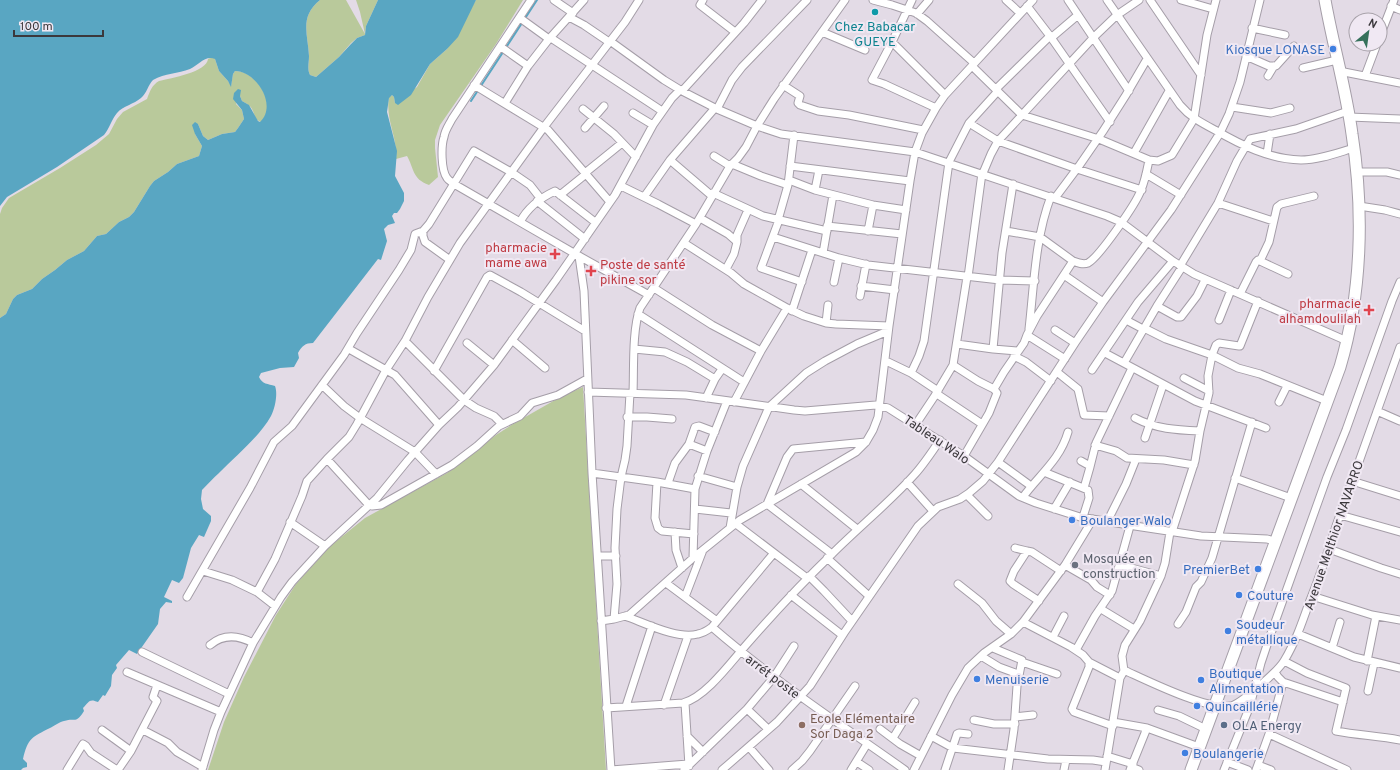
<svg xmlns="http://www.w3.org/2000/svg" width="1400" height="770" viewBox="0 0 1400 770" font-family="Overpass,sans-serif">
	<style>
		.green { fill: #b9c99b }
		.water { fill: #59a6c2 }
		.lines { fill: none; stroke-linecap: round; stroke-linejoin: round }
		.stream { stroke: #59a6c2; stroke-width: 2 }
		.minor-casing { stroke: #a59ea8; stroke-width: 9 }
		.highway-casing { stroke: #a59ea8; stroke-width: 13 }
		.minor { stroke: #fff; stroke-width: 7 }
		.highway { stroke: #fff; stroke-width: 11 }
		.culture-dot { fill: #0f9aa8; stroke: #f0e8f3; stroke-width: 1.5 }
		.shop-dot { fill: #3f7fe0; stroke: #f0e8f3; stroke-width: 1.5 }
		.health-dot { fill: #e0444e; stroke: #f0e8f3; stroke-width: 1.5 }
		.worship-dot { fill: #6b7280; stroke: #f0e8f3; stroke-width: 1.5 }
		.education-dot { fill: #8d6e63; stroke: #f0e8f3; stroke-width: 1.5 }
		.service-dot { fill: #5c6f8a; stroke: #f0e8f3; stroke-width: 1.5 }
		.labels { text-anchor: middle; stroke-width: 4; stroke-linejoin: round; paint-order: stroke }
		.culture-label { font-size: 13px; fill: #0d838f; stroke: #f0e8f3 }
		.shop-label { font-size: 13px; fill: #366cbe; stroke: #f0e8f3; text-anchor: start }
		.health-label { font-size: 13px; fill: #be3a42; stroke: #f0e8f3; text-anchor: end }
		.street-label { font-size: 13px; fill: #3b383c; stroke: #f0e8f3 }
		.worship-label { font-size: 13px; fill: #5b616d; stroke: #f0e8f3; text-anchor: start }
		.education-label { font-size: 13px; fill: #785e54; stroke: #f0e8f3; text-anchor: start }
		.service-label { font-size: 13px; fill: #4e5e75; stroke: #f0e8f3; text-anchor: start }
	</style>
	<rect width="100%" height="100%" fill="#e3dbe6"/>
	<path class="green" d="M320,0h26l19,34 -5,-22 -4,-12h22l-12,26 -1,9 -8,3 -6,5 -12,14 -23,20 -6,-2c-3,-6 -1,-12 -1,-19 -1,-22 -10,-39 11,-56z
		M476,0h47l-27,44 -56,81 -5,15v8l3,29 -9,8c-17,-6 -15,-17 -22,-29l-11,3c2,-21 -11,-40 -7,-62l3,-2 2,2 1,6 22,-16 13,-23 17,-15z
		M213,57l2,2 4,12 9,10 3,5 2,-12 2,-3c22,0 43,34 26,51 -7,-2 -6,-8 -9,-13 -2,-4 -7,-6 -10,-8l-2,-5 -4,8 6,6 2,9 -6,9 -3,4 -13,2 -14,6 -5,-4 -5,-12 -3,10 7,12 -3,10 -22,8 -9,8 -14,9 -4,5 -16,26 -5,5 -10,5 -13,12 -9,2 -13,15 -17,9 -12,10 -13,9 -10,10 -15,6 -4,4 -7,15 -6,4v-104l2,-6 7,-10 51,-30 36,-23 13,-11 8,-15 6,-7 24,-13c3,-8 5,-14 12,-18 12,-3 48,-9 49,-22z
		M583,387l23,383h-398l16,-48 20,-45 32,-62 20,-31 33,-37 36,-29 82,-45 49,-38 17,-11 49,-28z"/>
	<path class="water" d="M0,0h320c-21,17 -12,34 -11,56 0,7 -2,13 1,19l6,2 23,-20 12,-13 6,-6 8,-3 1,-9 12,-26h98l-18,37 -11,12 -17,15 -19,31 -13,10 -3,-2 -1,-6 -2,-2 -3,3 -2,14 10,39 -2,25 9,17v8l-4,8 -3,4h-3l-2,3 3,7 -7,2 -4,4 3,12 -6,19 -3,-1 -65,84c-8,0 -11,3 -15,10l1,5 -5,9 -14,1 -19,5 -2,4c3,7 9,7 16,9 3,8 0,22 -4,30 -11,20 -35,40 -52,57 -6,5 -11,11 -17,17l-1,9 2,10 8,7v5l-7,16 -5,-2 -8,13 -8,30 -4,5 -7,-3 -8,17 8,4v2l-6,-1 -6,7 -2,15 -21,30 -8,-4 -13,15 1,3 -5,7 -1,11 -6,10 -2,-1 -5,7c-9,-4 -9,0 -15,6l1,3c-9,14 -8,6 -20,10 -5,1 -10,5 -14,7 -18,9 -22,10 -27,31l4,4v4l-4,1 -2,2h-21v-452l6,-4 7,-15 4,-4 15,-6 10,-10 13,-9 12,-10 17,-9 13,-15 9,-2 13,-12 10,-5 5,-5 16,-26 4,-5 14,-9 9,-8 22,-8 3,-10 -7,-12 -3,-9 3,-3 3,2 5,12 5,4 14,-6 13,-2 3,-4 6,-9 -2,-9 -9,-11 1,-6 4,-4 3,1 -1,6 2,5 7,4 9,16 2,1c18,-17 -4,-51 -25,-51l-2,3 -2,13 -3,-6 -9,-10 -4,-12c-10,-4 -16,6 -25,10 -12,5 -25,4 -37,11 -5,5 -6,13 -12,18 -7,6 -18,8 -24,15 -6,7 -7,15 -13,22l-47,32 -50,30 -7,9z"/>
	<g class="lines">
		<path class="stream" d="M471,101l66,-101"/>
		<defs>
			<path id="minor" d="M531,0l-79,119c-3,6 -7,11 -8,18 -3,9 -3,33 3,41 2,3 5,4 7,6l125,72 70,39
				M554,0l19,13
				M703,0l-3,5 35,27
				M873,0l19,5 24,8 11,8 47,42
				M912,0l-20,42 -20,38 12,4 52,24
				M1006,0l14,13
				M1068,0l61,91
				M1107,0l73,105c10,12 22,18 35,25 26,15 54,29 86,30 18,0 36,-7 53,-12
				M1150,0l51,75
				M1181,0l32,9
				M1027,6l23,30 60,86
				M1391,6l9,4
				M917,14l12,-14
				M569,17l15,8 25,17
				M520,18l29,21
				M1252,28l33,7
				M822,32l43,18
				M1380,36l14,-36
				M551,38l111,73
				M1051,38l27,-23
				M610,41l54,39 18,11 35,18 40,17 24,8 134,18 192,64 14,6 52,39 21,13 153,67
				M892,42l53,53
				M501,47l27,19
				M1246,56l23,10h7l18,-20
				M972,66l50,49 77,24 50,21 9,1 14,-6 22,-36 13,-84 9,-35
				M1303,68l34,-8
				M1339,71l61,12
				M1268,76l6,-10
				M1365,76l12,-32
				M474,85l74,45 62,72
				M783,85l17,11 -2,7 2,2 18,6 31,4 74,15
				M996,89l54,-53
				M682,91l62,-68 18,-23
				M505,103l23,-37 21,-27 35,-39
				M1232,107l39,6 19,-5
				M583,109l31,25 22,23
				M717,109l15,-29 10,-13 65,-67
				M633,113l20,12
				M1349,117l51,2
				M969,123l29,18 79,28 65,21
				M585,128l19,-22
				M1134,153l35,-62
				M1267,154l3,-20
				M714,156l16,10
				M670,160l42,36
				M732,164l29,12 27,9
				M790,166l120,15
				M819,170l-4,20 58,15 33,5
				M1357,172h30l13,3
				M585,173l37,-30
				M983,173l8,-19 7,-13 95,-103 24,-23 22,-15
				M1146,174l35,21
				M789,180l26,10
				M1013,184l-11,69 -9,96 24,2
				M621,186l37,18 38,20
				M713,193l50,23 64,15
				M560,195l26,-21
				M644,197l26,-37 45,-52
				M1055,198c35,-45 64,-89 92,-139
				M537,201l48,38
				M1218,203l55,18
				M1359,206l26,4 15,4
				M700,218l28,16 9,8v-7l11,-25
				M778,220l10,-35 6,-50
				M779,220l-18,48 41,14
				M520,222c8,-15 20,-24 35,-31l40,31
				M827,226l75,8
				M423,231v5l2,6 25,18
				M868,231l5,-26
				M1006,231l34,6 33,24c5,2 10,4 15,2 11,-6 48,-59 53,-73 4,-9 6,-20 8,-30
				M773,237l66,21 29,7 132,15 35,1
				M684,243l47,30 13,11 43,24 17,8 22,7 10,1 53,2
				M823,253l10,-58
				M579,256l5,35 8,182 19,297
				M1260,261l28,13
				M1180,266l38,-63 19,-42 13,-22 46,-10 52,-18
				M726,269l8,-15 3,-12
				M1064,275l39,27
				M968,277l14,-104
				M834,282l5,-24
				M861,286l34,4
				M654,288l58,37 49,26
				M1240,294l16,-32 2,-2 2,1 9,-19 8,-35 4,-3 33,-8
				M860,296l6,-32
				M1157,306l20,11h4l16,-21 8,-16
				M792,311l20,-61
				M638,314l106,68
				M1126,320l17,9
				M1219,320l12,-30
				M826,323l2,-18
				M1144,328l22,11 46,16 26,13 22,6 67,27
				M1029,329c5,-44 6,-91 22,-133
				M1055,330l20,13
				M512,340l33,28
				M405,341l59,59 12,8 18,8 8,8
				M467,343l27,22
				M957,344l36,5
				M349,349l46,26 44,50
				M634,349l31,3 22,10 28,17
				M1105,353l90,48 71,27
				M1014,356l12,6 25,19
				M1065,359l-38,-24 10,-19 36,-55
				M886,361l25,12 27,18
				M1124,363l33,-57 25,-39
				M1092,370l46,-68 35,-41
				M434,371l53,-94 3,-2 31,17 64,39
				M1057,372l21,17 6,26 25,1
				M911,373l8,-17 5,-15 25,-179 20,-39 29,-32
				M1184,378l25,13
				M322,385l22,21 16,12 55,34 21,22
				M994,389l10,-17 20,-29 3,-8
				M588,392l98,3 108,15 11,1 71,-6 12,3 76,48 55,40 17,7 44,14 55,9 66,10 66,3 8,2
				M633,393c1,-24 -1,-63 7,-85l56,-84 34,-58 8,-8 8,-11 11,-21 17,-27 71,-99
				M937,394l45,30
				M706,398l9,-19 7,-10
				M734,402l27,-51 26,-43
				M1279,402l8,-16
				M1377,411l23,10
				M627,417h20l25,2
				M1135,418c21,11 41,12 65,13
				M916,424l18,-27 19,-32
				M1145,438l18,-53
				M1095,445l21,6 11,7 37,2 30,5
				M707,451l-18,-7 6,-17 4,-1 16,6
				M964,456l25,-43 8,-20 -3,-4 -16,-8 -25,-16 14,-88
				M327,459l40,44 5,3 9,-1 71,-40 25,-19 22,-20 21,-10 12,-13 26,-8 29,-16
				M1081,461l9,5
				M998,462l33,24
				M1044,472l44,18 1,8 -6,19
				M592,473l65,9 38,7
				M698,476l39,11
				M1235,478l56,20
				M1352,481l48,15
				M657,482l-2,36 3,10 4,3 32,3
				M907,482l26,29
				M668,483l7,-20 14,-19
				M801,484l56,45
				M1084,488l6,-21 6,-24 36,-75
				M967,495l21,21
				M1023,497c16,-22 37,-37 45,-65
				M695,509l36,4
				M1054,509l16,-27
				M1340,515l60,17
				M290,522l35,24
				M1107,522l19,-38 10,-25
				M736,524l71,54
				M730,528l7,-41 6,-21 26,-59 37,-34 19,-12 32,-17 31,-13
				M675,532l1,18 6,18
				M1172,532l23,-71 5,-30 9,-38 -1,-17 4,-21 4,-10 3,-2 20,3h1l18,-45
				M1015,548l12,3
				M1329,549l52,19 19,6
				M832,554l-65,-50 20,-47 6,-8 73,-7
				M598,556h18
				M693,558l2,-69 12,-38 20,-50
				M827,558l42,38
				M1065,565l26,15 6,7 13,8
				M1120,565l41,11 4,-13 5,-31
				M203,571l29,9 25,12
				M809,576l15,15 28,30
				M666,583l51,38
				M958,584l24,19 14,18 15,13
				M791,595l51,40
				M1312,596l60,19 28,5
				M187,597l63,-109 24,-46 18,-16 52,-71 13,-22 42,-63 12,-20 4,-16 8,-3 6,-7 45,-73 37,21 19,13 11,14
				M685,597l18,-47
				M1039,601l-26,-17 -3,-3 4,-10 13,-20 5,1 29,19
				M275,606l-18,-14 18,-33 27,-63 5,-15 20,-22 22,-22 8,-13 29,-54 19,-29 23,-44 32,-54 84,-116 81,-105 14,-22
				M1101,609l33,20
				M625,616c20,7 53,24 73,18 5,-1 10,-4 14,-7l62,-74
				M614,619l3,-35 -2,-36 2,-39 4,-32 4,-17 2,-14 3,-53
				M601,621l13,-2 15,-4 64,-57 47,-38 116,-68 10,-10 7,-12 5,-13 11,-91 21,-145 5,-29 7,-19 14,-25 9,-13 88,-95
				M1023,622l48,25 12,8 6,7 31,16
				M1178,624l8,-12 10,-25 5,-5 11,-24 40,-136
				M712,627c61,53 128,97 193,143
				M1298,634l56,23 46,11
				M1053,637l11,-21
				M210,645c13,-11 28,-10 43,-2
				M993,648l29,12 -5,26 -3,43 -6,41
				M1332,648l8,-26
				M1076,650l19,-34 17,-25 18,-65
				M142,652l87,42
				M981,656l18,11 19,7
				M1284,661l23,12 39,15 -10,43c21,4 42,5 64,9
				M1367,661l9,-45
				M1022,662l35,12
				M1089,662v5l-17,42 2,3 39,14
				M1124,671l-2,-15 3,-11 15,-24 21,-45
				M127,672l94,40
				M1275,672l3,5 5,5 60,20
				M1368,691l6,-28
				M685,703l4,63
				M664,705l24,-69
				M626,706l26,-80
				M606,708l77,-5c23,-6 48,-41 64,-59 27,-31 55,-61 85,-90 27,-27 58,-52 83,-80 9,-10 17,-22 25,-34
				M747,709l21,20
				M1158,710l21,6 27,13
				M1015,717l18,-2
				M974,720l20,4h21
				M1113,722l34,6 52,19
				M880,729l20,15 21,12
				M102,730l29,21
				M143,730l25,13 9,9 26,15
				M1269,734l78,36
				M687,736l16,16
				M931,736l22,12 95,11 45,1 13,2
				M893,738l22,-36
				M749,747l20,23
				M1107,756l26,8
				M857,762l12,8
				M1227,762l21,8
				M1258,765l13,5
				M1131,767l8,3
				M67,770l16,-26 3,2 5,7 26,17
				M118,770l13,-19 26,-50 -4,-4 4,-12
				M202,770l12,-40 7,-18 32,-69 28,-46 11,-15 33,-36 52,-48 31,-38 31,-35 19,-18 36,-42 62,-85 59,-85 38,-70 19,-27 8,-8
				M611,770l77,-6
				M684,770l63,-61 27,-32 20,-31
				M722,770l55,-48 33,-36 34,-53 74,-107 20,-19 22,-8 9,-6 14,-12 15,-19 77,-119 28,-41 68,-92 49,-77 9,-19 11,-32 20,-82
				M792,770l10,-9 8,-10 45,-65
				M851,770l16,-26
				M914,770l38,-75 16,-27 16,-15 27,-19 12,-12 42,-57 28,-46
				M945,770l12,-36 2,-1 9,1
				M1064,770l2,-10
				M1105,770l15,-92 4,-7h2c22,10 83,40 105,35 11,-3 47,-35 53,-45 11,-18 18,-38 25,-58 10,-25 19,-51 27,-77 21,-60 43,-119 64,-179
				M1130,770l17,-42
				M1224,770l26,-64 11,-43 8,-24 58,-162 19,-47 46,-129 8,-19
				M1256,770l13,-36 14,-52"/>
			<path id="highway" d="M1191,770l149,-403c22,-74 24,-157 12,-233 -6,-45 -19,-89 -27,-134"/>
		</defs>
		<use href="#minor" class="minor-casing"/>
		<use href="#highway" class="highway-casing"/>
		<use href="#minor" class="minor"/>
		<use href="#highway" class="highway"/>
	</g>
	<circle class="culture-dot" cx="875" cy="12" r="4"/>
	<g class="shop-dot">
		<circle cx="1333" cy="49" r="4"/>
		<circle cx="1072" cy="520" r="4"/>
		<circle cx="1258" cy="569" r="4"/>
		<circle cx="1239" cy="595" r="4"/>
		<circle cx="1228" cy="631" r="4"/>
		<circle cx="977" cy="679" r="4"/>
		<circle cx="1201" cy="680" r="4"/>
		<circle cx="1197" cy="706" r="4"/>
		<circle cx="1185" cy="753" r="4"/>
	</g>
	<g class="health-dot">
		<path d="M553 248h4v4h4v4h-4v4h-4v-4h-4v-4h4z"/>
		<path d="M589 265h4v4h4v4h-4v4h-4v-4h-4v-4h4z"/>
		<path d="M1367 304h4v4h4v4h-4v4h-4v-4h-4v-4h4z"/>
	</g>
	<circle class="worship-dot" cx="1075" cy="565" r="4"/>
	<circle class="education-dot" cx="802" cy="725" r="4"/>
	<circle class="service-dot" cx="1224" cy="725" r="4"/>
	<g class="labels">
		<g class="culture-label">
			<text x="875" y="31">Chez Babacar<tspan x="875" dy="15">GUEYE</tspan></text>
		</g>
		<g class="shop-label">
			<text x="1325" y="54" text-anchor="end">Kiosque LONASE</text>
			<text x="1080" y="525">Boulanger Walo</text>
			<text x="1250" y="574" text-anchor="end">PremierBet</text>
			<text x="1247" y="600">Couture</text>
			<text x="1236" y="629">Soudeur<tspan x="1236" dy="15">métallique</tspan></text>
			<text x="1209" y="678">Boutique<tspan x="1209" dy="15">Alimentation</tspan></text>
			<text x="985" y="684">Menuiserie</text>
			<text x="1205" y="711">Quincaillérie</text>
			<text x="1193" y="758">Boulangerie</text>
		</g>
		<g class="health-label">
			<text x="547" y="252">pharmacie<tspan x="547" dy="15">mame awa</tspan></text>
			<text x="600" y="269" text-anchor="start">Poste de santé<tspan x="600" dy="15">pikine sor</tspan></text>
			<text x="1361" y="308">pharmacie<tspan x="1361" dy="15">alhamdoulilah</tspan></text>
		</g>
		<g class="street-label">
			<text transform="translate(937 439) rotate(34)" y="5">Tableau Walo</text>
			<text transform="translate(1333 535) rotate(-71)" y="5">Avenue Melthior NAVARRO</text>
			<text transform="translate(773 676) rotate(37)" y="5">arrét poste</text>
		</g>
		<g class="worship-label">
			<text x="1083" y="563">Mosquée en<tspan x="1083" dy="15">construction</tspan></text>
		</g>
		<g class="education-label">
			<text x="810" y="723">Ecole Elémentaire<tspan x="810" dy="15">Sor Daga 2</tspan></text>
		</g>
		<g class="service-label">
			<text x="1232" y="730">OLA Energy</text>
		</g>
	</g>
	<g transform="translate(1368 32) rotate(29)"><circle r="19" fill="#f0e8f3" stroke="#a8a2aa"/>
	<path d="M0-3L7 15L0 10L-7 15Z" fill="#34705a"/>
	<text y="-6" font-size="11" font-weight="bold" text-anchor="middle" fill="#3b383c">N</text>
	</g>
	<path d="M14 30v6h89v-6" fill="none" stroke="#3b383c" stroke-width="2"/>
	<text x="20" y="30" font-size="12" fill="#3b383c" stroke="#f0e8f3" stroke-width="3" paint-order="stroke">100 m</text>
</svg>
